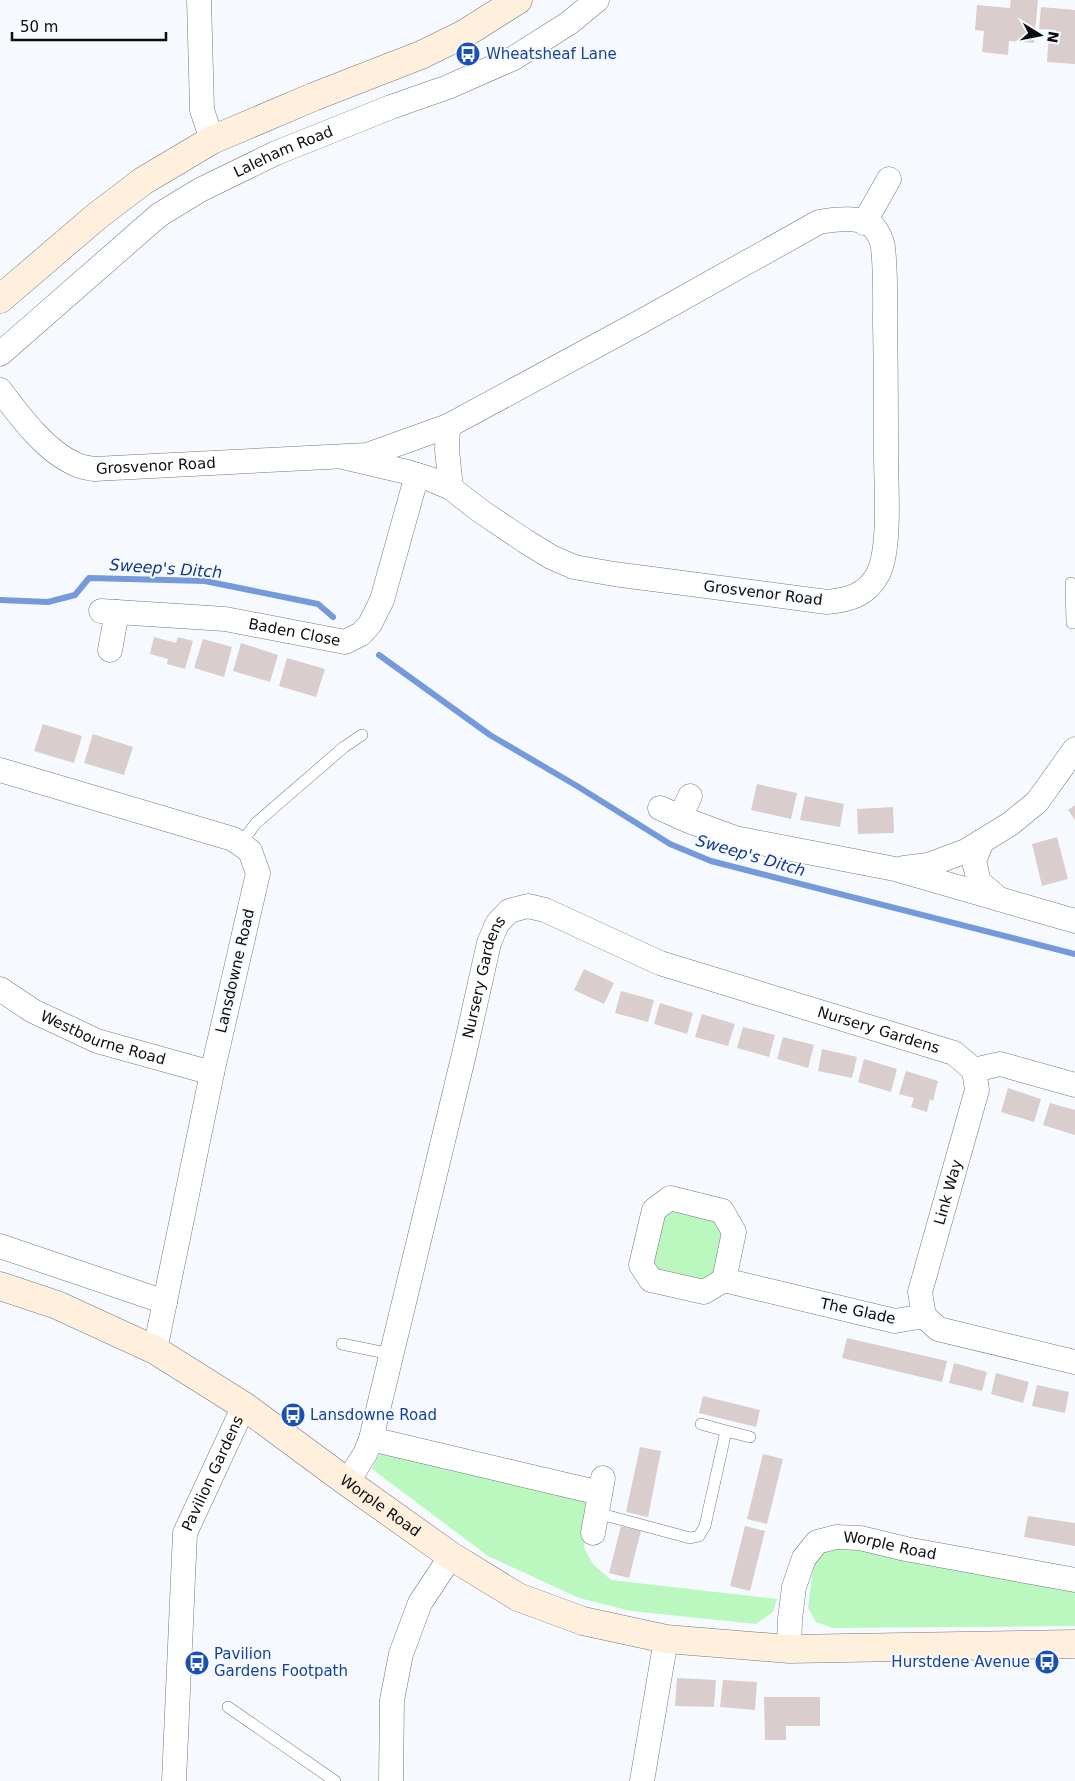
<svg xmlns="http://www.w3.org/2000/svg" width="1075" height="1781" viewBox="0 0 1075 1781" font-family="'DejaVu Sans',sans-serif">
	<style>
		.green { fill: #baf8c0 }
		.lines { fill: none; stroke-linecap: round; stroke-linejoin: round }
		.stream { stroke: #759adc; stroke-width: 6 }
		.building { fill: #d9cecd }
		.lane-casing { stroke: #73787f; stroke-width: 12 }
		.street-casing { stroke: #73787f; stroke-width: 25 }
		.secondary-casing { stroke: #73787f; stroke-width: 29 }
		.lane { stroke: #fff; stroke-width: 11 }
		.street { stroke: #fff; stroke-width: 24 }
		.secondary { stroke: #fef0dd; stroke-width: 28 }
		.labels { text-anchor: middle; stroke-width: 4; stroke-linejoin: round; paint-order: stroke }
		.transit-label { font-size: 15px; fill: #164399; stroke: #f6fafe; text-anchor: start }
		.street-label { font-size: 15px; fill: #0b0d0f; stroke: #f6fafe }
		.water-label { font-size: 16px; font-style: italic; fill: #123986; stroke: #f6fafe }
	</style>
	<rect width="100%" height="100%" fill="#f6fafe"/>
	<path class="green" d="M678,1209l37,8 9,19 -8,37 -10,10 -44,-8 -12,-18 10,-39z
		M380,1453l208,49 -4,46 9,16 18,16 166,19 -4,13 -17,12 -125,-13 -52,-13 -91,-42 -116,-87z
		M841,1543l234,40v43l-243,2 -16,-6 -8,-14 6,-49 8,-10z"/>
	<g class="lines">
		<path class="stream" d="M0,600l48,2 27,-7 14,-17 116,3 113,23 15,13
			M379,655l111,80 87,51 93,58 41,17 364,93"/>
	</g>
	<path class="building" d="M1011,0h27l-4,43 -25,-2 -1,14 -26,-3 2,-21 -9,-1 2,-25 33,3z
		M1041,7l34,3v54l-28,-2 2,-28 7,1v-5l-17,-1z
		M154,637l22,6 2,-6 15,4 -8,28 -18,-5 1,-5 -18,-5z
		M203,639l29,8 -8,30 -30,-9z
		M241,643l37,12 -8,27 -37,-11z
		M287,658l38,11 -9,28 -37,-11z
		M43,724l39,12 -8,27 -40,-12z
		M93,734l40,13 -9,28 -40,-12z
		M757,784l40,9 -6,26 -40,-9z
		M805,796l39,8 -4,23 -40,-7z
		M1075,805v15l-7,-10z
		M893,807l1,26 -36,1 -1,-25z
		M1057,837l11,42 -26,7 -10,-42z
		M584,969l30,14 -10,21 -30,-14z
		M621,991l33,9 -6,22 -33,-9z
		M660,1003l33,10 -6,21 -33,-10z
		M702,1014l33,10 -7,22 -33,-9z
		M743,1027l32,8 -6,22 -32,-9z
		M783,1037l31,8 -6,23 -31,-9z
		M822,1049l35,8 -5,21 -34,-7z
		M864,1059l33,10 -6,23 -33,-10z
		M906,1071l32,10 -5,20 -3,-2 -3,13 -16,-5 3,-9 -15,-4z
		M1008,1088l33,11 -7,23 -33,-10z
		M1050,1103l25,7v25l-32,-10z
		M847,1338l100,23 -5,21 -100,-24z
		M954,1363l33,9 -5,19 -33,-8z
		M996,1373l33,9 -6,21 -32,-9z
		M1037,1385l32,7 -4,21 -33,-7z
		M703,1396l57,14 -4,17 -57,-14z
		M640,1447l21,4 -13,66 -22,-5z
		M763,1454l20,5 -16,65 -20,-5z
		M1028,1516l47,7v23l-51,-9z
		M621,1526l20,5 -12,47 -20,-5z
		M745,1526l20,5 -15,60 -20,-5z
		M677,1678l39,2 -2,27 -39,-1z
		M723,1680l34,2 -2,28 -35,-3z
		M764,1697h56v29h-34v14h-21z"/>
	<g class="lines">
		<defs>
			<path id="lane" d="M1071,583l1,40h3
				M241,843l15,-20 88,-76 18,-12
				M342,1344l49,10
				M726,1431l24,6
				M597,1513l93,25 9,-2 6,-10 21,-95 -25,-7
				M228,1707l107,74"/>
			<g id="street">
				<path d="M199,0l3,110 10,30"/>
				<path d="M864,223l25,-44"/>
				<path id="s1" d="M0,354l159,-139 41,-25 76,-37 115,-46 57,-20 66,-29 55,-35 28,-23"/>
				<path id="s2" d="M0,390c19,25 45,61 75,74 6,3 13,4 19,5l273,-14 81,-29 194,-105 177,-99c15,-3 47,-7 57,8 3,5 7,13 7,18 3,25 2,51 2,76 1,43 1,86 1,130 0,30 5,95 -8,120 -11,21 -29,26 -51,28l-213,-28 -40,-7 -23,-10 -26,-16 -46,-31 -28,-22 -21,-9 -23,-7 -64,-15"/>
				<path d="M448,426l-1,24 4,38"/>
				<path id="s3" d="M101,611l124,8 120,23 16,-8 9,-10 12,-24 35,-125"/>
				<path d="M110,650l7,-38"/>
				<path d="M0,770l233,69 17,12 8,22 -46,200 -57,277"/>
				<path d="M660,808l29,13 46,17 160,31 180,52"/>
				<path d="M680,817l10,-21"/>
				<path d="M982,841l-8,20 5,21 19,16"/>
				<path d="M904,868l24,-3 38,-14 44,-27 27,-22 38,-53"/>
				<path id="s4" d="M0,989l33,22 64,30 115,32"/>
				<path d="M0,1246l165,56"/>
				<path d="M724,1280l10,-48 -12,-21 -52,-13 -16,12 -13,55 10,15 53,12 20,-12 171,41 29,-5 14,13 137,33"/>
				<path id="s5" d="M924,1316l-4,-24 57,-202 -3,-20"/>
				<path d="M371,1439l229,54"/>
				<path id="s6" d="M347,1482l18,-28 6,-15 94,-389 24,-107 8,-19 12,-13 19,-5 17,4 115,53 294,90 20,17 26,-6 75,21"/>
				<path d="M593,1533l10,-55"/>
				<path id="s7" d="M789,1649l1,-30 4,-32 10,-29 13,-16 19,-5 24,1 46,11 169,31"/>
				<path id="s8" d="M174,1781l11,-248 59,-127"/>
				<path d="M391,1781l1,-81 9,-46 19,-51 31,-47"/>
				<path d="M642,1781l24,-142"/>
			</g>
			<g id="secondary">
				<path d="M0,299l97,-83 46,-35 69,-41 101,-43 108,-42 43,-21 54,-34"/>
				<path id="s9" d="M0,1286l57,19 98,45 89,56 103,76 104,74 67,41 65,24 83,18 123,10 286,-5"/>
			</g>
		</defs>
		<use href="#lane" class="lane-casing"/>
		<use href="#street" class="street-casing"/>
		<use href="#secondary" class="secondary-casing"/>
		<use href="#lane" class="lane"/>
		<use href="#street" class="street"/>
		<use href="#secondary" class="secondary"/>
	</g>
	<defs>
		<symbol id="bus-disc" viewBox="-11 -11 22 22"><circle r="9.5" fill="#1a4fb4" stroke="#f6fafe"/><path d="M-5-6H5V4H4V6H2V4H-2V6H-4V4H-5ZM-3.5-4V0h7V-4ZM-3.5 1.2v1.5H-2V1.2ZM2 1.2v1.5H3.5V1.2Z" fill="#fff"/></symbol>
	</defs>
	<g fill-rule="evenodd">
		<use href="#bus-disc" x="454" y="40" width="28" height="28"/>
		<use href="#bus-disc" x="279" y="1401" width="28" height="28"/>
		<use href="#bus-disc" x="1033" y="1648" width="28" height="28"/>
		<use href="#bus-disc" x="183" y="1649" width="28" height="28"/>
	</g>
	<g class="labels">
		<g class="transit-label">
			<text x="486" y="59">Wheatsheaf Lane</text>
			<text x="310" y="1420">Lansdowne Road</text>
			<text x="214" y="1659">Pavilion<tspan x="214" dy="17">Gardens Footpath</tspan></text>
			<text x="1030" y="1667" text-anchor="end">Hurstdene Avenue</text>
		</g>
		<g class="street-label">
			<text dy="5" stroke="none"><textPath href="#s1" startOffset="351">Laleham Road</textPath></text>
			<text dy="5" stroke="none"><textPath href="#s2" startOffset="188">Grosvenor Road</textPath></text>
			<text transform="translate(763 593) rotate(7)" y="5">Grosvenor Road</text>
			<text dy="5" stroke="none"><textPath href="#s3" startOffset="195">Baden Close</textPath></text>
			<text transform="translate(235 971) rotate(-77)" y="5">Lansdowne Road</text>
			<text dy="5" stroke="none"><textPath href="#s6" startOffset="525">Nursery Gardens</textPath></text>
			<text dy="5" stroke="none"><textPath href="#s6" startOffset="990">Nursery Gardens</textPath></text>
			<text dy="5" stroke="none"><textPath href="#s4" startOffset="115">Westbourne Road</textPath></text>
			<text dy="5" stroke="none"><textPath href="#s5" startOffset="128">Link Way</textPath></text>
			<text transform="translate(858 1311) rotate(12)" y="5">The Glade</text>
			<text dy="5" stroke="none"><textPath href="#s8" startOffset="314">Pavilion Gardens</textPath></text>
			<text dy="5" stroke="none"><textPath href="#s9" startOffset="442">Worple Road</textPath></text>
			<text dy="5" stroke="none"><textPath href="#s7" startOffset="188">Worple Road</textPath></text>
		</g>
		<g class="water-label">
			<text transform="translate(166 568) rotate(4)" y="6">Sweep's Ditch</text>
			<text transform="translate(751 855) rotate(16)" y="6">Sweep's Ditch</text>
		</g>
	</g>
	<g transform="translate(1040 35) rotate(100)" stroke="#f6fafe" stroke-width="4" paint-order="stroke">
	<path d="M0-4L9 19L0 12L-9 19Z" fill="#0b0d0f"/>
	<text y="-8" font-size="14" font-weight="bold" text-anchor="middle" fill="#0b0d0f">N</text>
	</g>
	<path d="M12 32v8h154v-8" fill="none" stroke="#0b0d0f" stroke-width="2.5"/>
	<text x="20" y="32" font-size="15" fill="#0b0d0f" stroke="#f6fafe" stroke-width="4" paint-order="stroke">50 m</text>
</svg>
